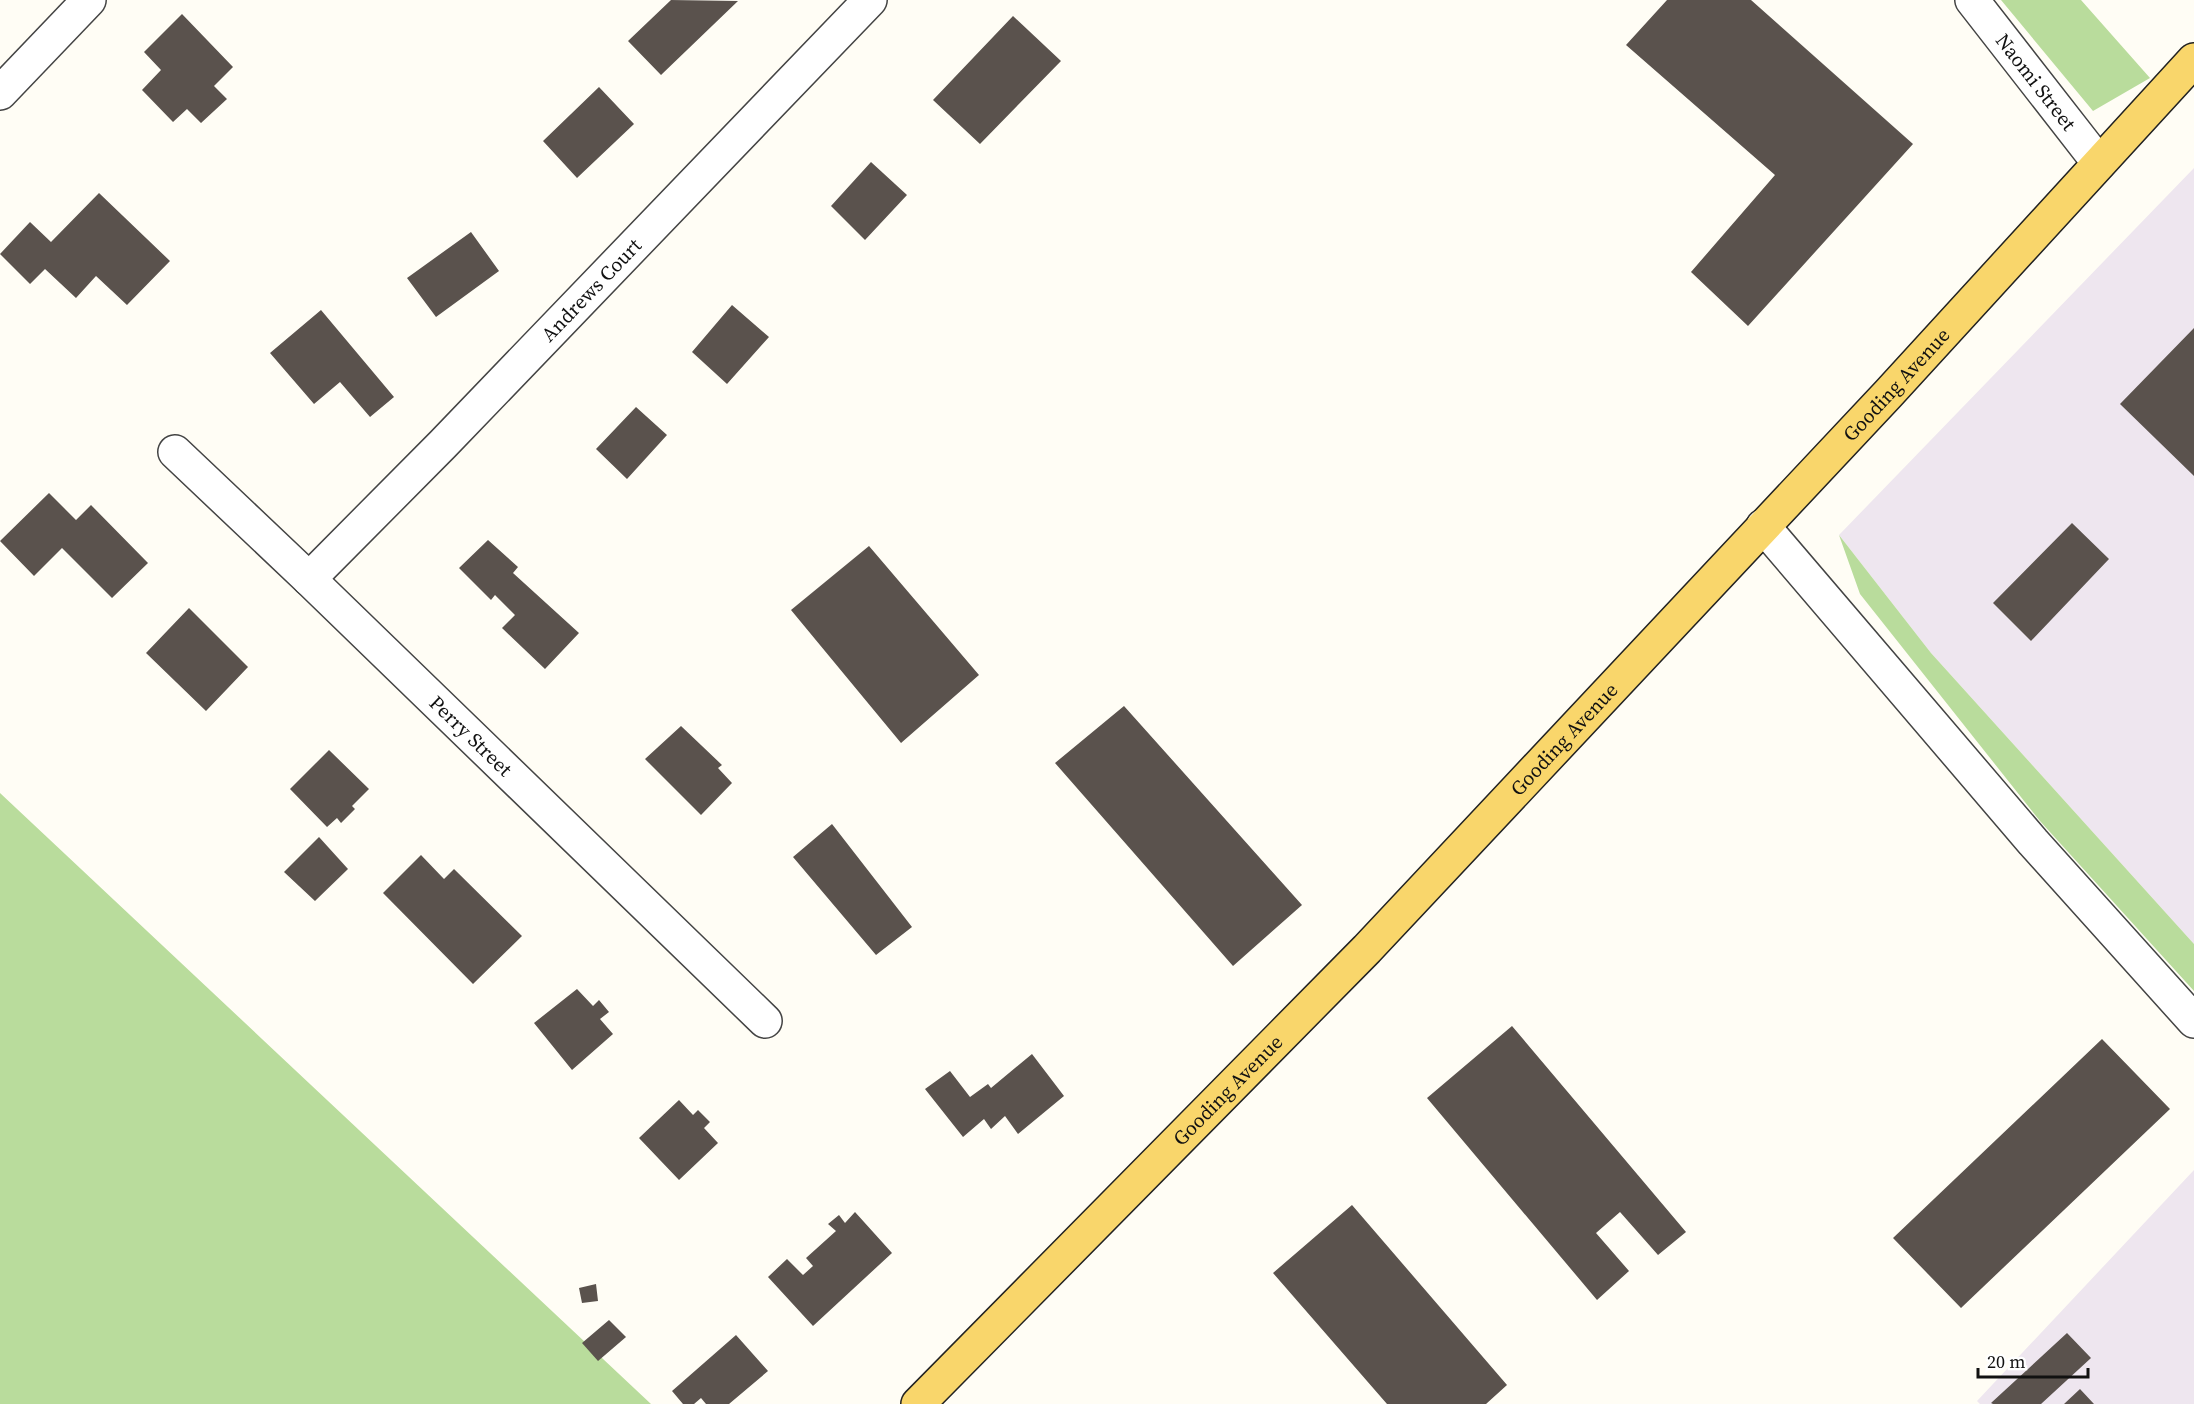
<svg xmlns="http://www.w3.org/2000/svg" width="2194" height="1404" viewBox="0 0 2194 1404" font-family="'Source Serif 4',serif">
	<style>
		.industrial { fill: #eee6ef }
		.forest { fill: #b9dc9c }
		.building { fill: #5a524d }
		.lines { fill: none; stroke-linecap: round; stroke-linejoin: round }
		.minor-casing { stroke: #444; stroke-width: 36 }
		.major-casing { stroke: #222; stroke-width: 36 }
		.minor { stroke: #fff; stroke-width: 33 }
		.major { stroke: #f9d66b; stroke-width: 33 }
		.labels { text-anchor: middle; stroke-width: 6; stroke-linejoin: round; paint-order: stroke }
		.street-label { font-size: 20px; fill: #111; stroke: #fff }
	</style>
	<rect width="100%" height="100%" fill="#fffdf5"/>
	<path class="industrial" d="M2194,168v776l-263,-291 -92,-118z
		M2194,1170v234h-214l-3,-3z"/>
	<path class="forest" d="M2001,0h80l69,78 -57,33z
		M1839,535l92,118 263,291v47l-154,-170 -180,-227z
		M0,793l651,611h-651z"/>
	<path class="building" d="M671,0l67,1 -77,74 -33,-34z
		M1667,0h84l162,144 -165,182 -57,-54 84,-97 -149,-130z
		M182,14l51,53 -19,19 13,13 -26,24 -14,-14 -14,13 -31,-32 19,-20 -17,-18z
		M1013,16l48,45 -81,83 -47,-44z
		M599,87l35,37 -57,54 -34,-37z
		M871,162l36,33 -42,45 -34,-34z
		M99,193l71,68 -43,44 -31,-29 -20,22 -31,-29 -15,15 -30,-30 30,-32 21,20z
		M471,232l28,39 -63,46 -29,-39z
		M732,305l37,32 -42,47 -35,-32z
		M321,310l73,87 -24,20 -30,-35 -26,22 -44,-51z
		M2194,328v148l-74,-72z
		M636,407l31,28 -40,44 -31,-30z
		M49,493l27,27 15,-15 57,58 -36,35 -50,-50 -28,28 -34,-35z
		M2072,523l37,36 -78,82 -38,-38z
		M488,540l30,27 -5,6 66,60 -34,36 -43,-41 13,-13 -20,-20 -4,5 -32,-32z
		M869,546l110,129 -78,68 -110,-133z
		M189,608l59,59 -42,44 -60,-58z
		M1124,706l178,199 -69,61 -178,-203z
		M681,726l41,39 -4,3 14,15 -31,32 -56,-56z
		M329,750l40,39 -17,17 3,3 -14,14 -4,-5 -10,9 -37,-38z
		M832,824l80,103 -36,28 -83,-98z
		M319,837l29,32 -33,32 -31,-29z
		M421,855l23,24 10,-10 68,67 -49,48 -90,-91z
		M577,989l16,17 6,-6 10,12 -9,7 13,15 -41,36 -38,-47z
		M1512,1026l174,206 -28,23 -38,-43 -24,21 33,38 -32,29 -170,-202z
		M2102,1039l68,70 -209,199 -68,-70z
		M1032,1054l32,42 -46,38 -13,-18 -14,13 -7,-10 -21,18 -38,-48 25,-18 20,26 18,-13 3,4z
		M679,1100l14,15 5,-5 12,12 -6,6 14,15 -39,37 -40,-42z
		M1352,1205l155,180 -21,19h-99l-114,-131z
		M855,1212l37,41 -79,73 -45,-49 19,-18 16,16 10,-9 -7,-8 30,-27 -8,-7 11,-9 6,8z
		M596,1284l2,17 -16,2 -3,-15z
		M609,1320l17,17 -28,24 -16,-18z
		M2067,1333l24,25 -50,46h-48l-2,-1z
		M736,1335l32,36 -39,33h-23l-5,-6 -7,6h-11l-11,-13z
		M2080,1389l14,15h-30z"/>
	<g class="lines">
		<defs>
			<g id="minor">
				<path id="s1" d="M1972,0l127,163"/>
				<path d="M0,93l89,-93"/>
				<path id="s2" d="M175,452l134,127 456,442"/>
				<path d="M1763,526l270,316 161,179"/>
				<path id="s3" d="M309,579l134,-135 427,-444"/>
			</g>
			<g id="major">
				<path id="s4" d="M918,1404l449,-455 522,-556 305,-333"/>
			</g>
		</defs>
		<use href="#minor" class="minor-casing"/>
		<use href="#major" class="major-casing"/>
		<use href="#minor" class="minor"/>
		<use href="#major" class="major"/>
	</g>
	<g class="labels">
		<g class="street-label">
			<text dy="7" stroke="none"><textPath href="#s1" startOffset="104">Naomi Street</textPath></text>
			<text dy="7" stroke="none"><textPath href="#s3" startOffset="404">Andrews Court</textPath></text>
			<text dy="7" stroke="none"><textPath href="#s4" startOffset="1413">Gooding Avenue</textPath></text>
			<text dy="7" stroke="none"><textPath href="#s2" startOffset="410">Perry Street</textPath></text>
			<text dy="7" stroke="none"><textPath href="#s4" startOffset="927">Gooding Avenue</textPath></text>
			<text dy="7" stroke="none"><textPath href="#s4" startOffset="441">Gooding Avenue</textPath></text>
		</g>
	</g>
	<path d="M1978 1368v9h110v-9" fill="none" stroke="#111111" stroke-width="3"/>
	<text x="1987" y="1368" font-size="18" fill="#111111" stroke="#ffffff" stroke-width="4.5" paint-order="stroke">20 m</text>
</svg>
